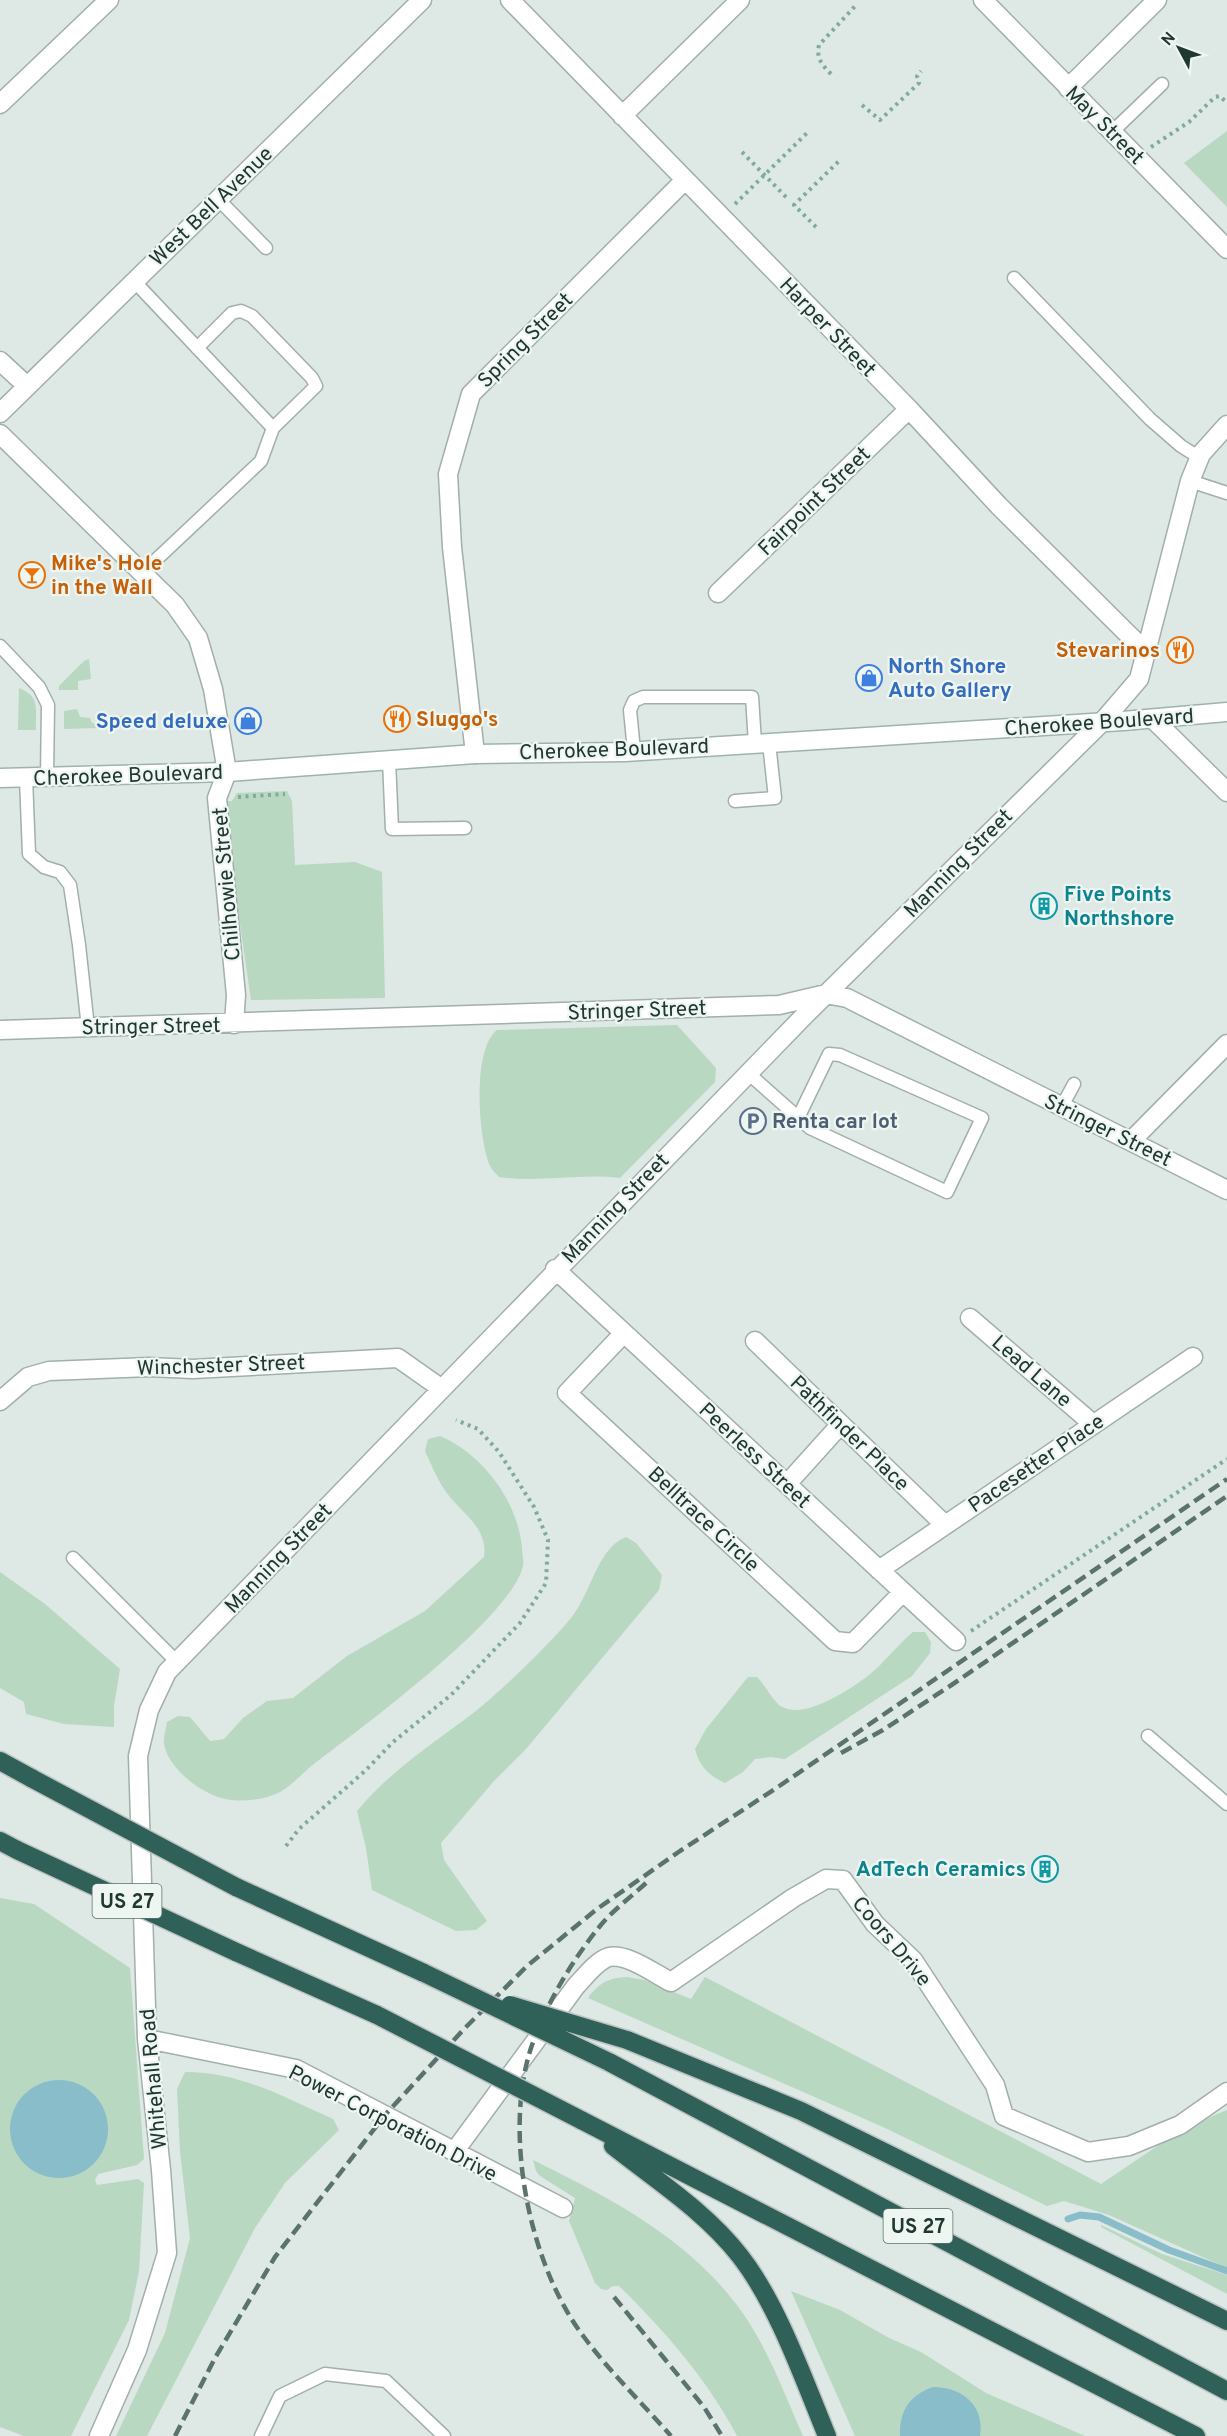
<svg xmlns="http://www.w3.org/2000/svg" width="1227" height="2436" viewBox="0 0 1227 2436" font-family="Overpass,sans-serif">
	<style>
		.green { fill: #b8d8c2 }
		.water { fill: #89bdca }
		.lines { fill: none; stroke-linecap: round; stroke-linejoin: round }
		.stream { stroke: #89bdca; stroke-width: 7 }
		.service-casing { stroke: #a2afab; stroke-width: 15 }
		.minor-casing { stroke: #a2afab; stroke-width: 21 }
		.secondary-casing { stroke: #9eb3ad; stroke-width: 21 }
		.motorway-casing { stroke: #bcc3c2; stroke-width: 21 }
		.path { stroke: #81aa9f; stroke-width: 4; stroke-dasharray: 3 4.5; stroke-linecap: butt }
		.service { stroke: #fff; stroke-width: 12 }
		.minor { stroke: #fff; stroke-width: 18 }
		.secondary { stroke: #fff; stroke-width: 18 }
		.motorway { stroke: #2f6159; stroke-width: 18 }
		.rail { stroke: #5b736d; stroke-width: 4.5; stroke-dasharray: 12 6; stroke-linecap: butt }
		.motorway-bridge-casing { stroke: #bcc3c2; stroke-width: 21; stroke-linecap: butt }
		.motorway-bridge { stroke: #2f6159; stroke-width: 18 }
		.labels { text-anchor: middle; stroke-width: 4.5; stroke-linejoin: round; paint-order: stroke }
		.shield { fill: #eef6f2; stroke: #5e706c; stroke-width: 1.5 }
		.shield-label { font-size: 20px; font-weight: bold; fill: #213732 }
		.street-label { font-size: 21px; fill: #213732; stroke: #eef6f2 }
		.food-label { font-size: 21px; font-weight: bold; fill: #c56008; stroke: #eef6f2; text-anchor: start }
		.shop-label { font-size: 21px; font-weight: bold; fill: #366cbe; stroke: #eef6f2; text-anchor: start }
		.culture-label { font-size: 21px; font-weight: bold; fill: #0d838f; stroke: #eef6f2; text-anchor: start }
		.service-label { font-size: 21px; font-weight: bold; fill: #4e5e75; stroke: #eef6f2; text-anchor: start }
	</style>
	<rect width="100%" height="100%" fill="#dee8e4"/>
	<path class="green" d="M1227,131v76l-43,-44z
		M89,659l2,20 -13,2v9h-19v-4l25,-25z
		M19,688c22,9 16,20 17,42h-18z
		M77,709l3,8 10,1 2,5 25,-1 2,-6 10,-1 1,12 -66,2v-18z
		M287,791l5,10 3,64 60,-3 27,10 3,126 -134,2 -29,-199h10l5,-8z
		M677,1025l39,43 -1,14 -95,96c-40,-5 -81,5 -121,-1 -3,-3 -7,-7 -9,-11 -12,-28 -18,-117 7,-136z
		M440,1436c43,18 78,66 82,112 0,5 2,13 1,18 -11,51 -163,163 -208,197 -12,9 -26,26 -39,31 -17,7 -42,9 -58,3 -21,-7 -50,-30 -54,-53 -1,-6 2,-15 3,-22l11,-6 12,1 20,24 14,-2 19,-21 24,-17 26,-3 54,-42 78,-45 59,-54c4,-27 -18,-41 -34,-60 -11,-13 -18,-31 -25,-46l3,-12z
		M626,1537l10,6 26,32 -3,15 -133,159 -32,32 -53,62 3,17 43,61 -11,9 -20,1 -84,-41 -6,-42 -9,-37c33,-40 74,-66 115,-97 30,-24 75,-67 99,-96 20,-24 26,-70 55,-81z
		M0,1572l45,32 75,65 -6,37v21l-50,-3 -38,-10 -2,-12 -24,-14z
		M913,1632h12l6,10 -1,11 -18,23 -127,83 -14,-2 -16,2 -12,13 -18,11c-16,-7 -26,-17 -30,-34l11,-20 42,-52h9c8,8 13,19 20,26 21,22 74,-14 92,-28 16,-13 28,-30 44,-43z
		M0,1898l34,6 96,64 14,191 -7,6 -39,9 -3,6 2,5 41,-6 6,4 -5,88 -10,49 -58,116h-47l-24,-9z
		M627,1977l17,3 47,19 14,-22 396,207 83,-56 43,-18v158l-118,-53 -45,-14 -17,5 -164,-79 -295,-129c11,-15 20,-20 39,-21z
		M185,2072c56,0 98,25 148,47l6,11 -54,53 -30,45 -108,208h-31l49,-103 25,-95 -10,-86 -3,-63z
		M533,2160c79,39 157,79 209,152 26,37 43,83 61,124h-66c-29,-56 -73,-106 -118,-150h-6l-6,4 -6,-1 -6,-6 -26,-62 6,-23 -35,-22 -4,-5z
		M1101,2225l61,29 65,21v19l-126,-67z
		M791,2291l49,19 49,28 32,14 65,41 99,43h-230z"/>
	<path class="water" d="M10 2129a49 49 0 1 1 98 0a49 49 0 1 1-98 0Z
		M933,2387c29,0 52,18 47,49h-80c-1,-25 10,-41 33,-49z"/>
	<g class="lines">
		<path class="stream" d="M1068,2219l12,-4 19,2 70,33 58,21"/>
		<defs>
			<path id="service" d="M1112,132l50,-48
				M218,199l48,49
				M1014,278l136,141 31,27 19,12
				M134,281l139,147 -12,33 -119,112
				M197,348l35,-35 9,-2 11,5 60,62 4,8 -43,42
				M1190,481l37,12
				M0,646l39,41 9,18 -1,72
				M634,751l-4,-41 4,-9 9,-4h109l3,46
				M389,760l3,69 73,-1
				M26,778l3,76 15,13 16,5 10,13 9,60 9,83
				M735,801l40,-3 -6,-55
				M748,1073l62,55 137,64 35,-74 -142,-63 -11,-1 -31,64
				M1061,1108l13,-24
				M73,1558l104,104
				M1148,1736l79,68
				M261,2436l19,-40 45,-22 61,7 58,55"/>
			<path id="minor" d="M510,0l399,409 90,97 148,147
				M983,0l244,249
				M1068,88l89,-88
				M0,104l109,-104
				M622,116l118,-116
				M0,361l27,25
				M0,413l422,-413
				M0,434l175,171 23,33 15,51 14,83 -10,26 19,197 -2,29
				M718,593l191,-184
				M1153,719l74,73
				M475,754l-23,-207 -4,-73 23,-80 214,-214
				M0,1030l779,-25 47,-11 21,4 380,192
				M1131,1141l96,-97
				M555,1269l401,372
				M970,1318l123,106
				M624,1333l-57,60 268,248 18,2 50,-51
				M755,1341l190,184
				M0,1401l28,-24 21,-6 100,-4 44,2 205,-11 44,31
				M787,1484l54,-60
				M879,1570l314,-213
				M147,2039l149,30 267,139
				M454,2152l122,-166c9,-9 20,-25 33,-29 18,-4 46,17 62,25l122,-84 33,-19 17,1 32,44 38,36 82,125 9,31 84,36 41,-6 51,-21 47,-33
				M99,2436l38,-86 30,-97 -6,-83 -14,-131 -9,-283 11,-46 18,-38 638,-657 297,-293 37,-43 51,-198 11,-27 26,-29"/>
			<path id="secondary" d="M0,778l227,-6 248,-18 150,-2 498,-31 104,-9"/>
			<path id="motorway" d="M0,1761l33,18
				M0,1841l17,9
				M236,1887l188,86
				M236,1952l141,63
				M627,2040l174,71 426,210
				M609,2062l618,329
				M581,2120l615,316
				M613,2146c43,34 93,66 127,110 37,47 64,124 87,180"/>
		</defs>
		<use href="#service" class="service-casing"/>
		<use href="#minor" class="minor-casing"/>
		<use href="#secondary" class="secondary-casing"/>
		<use href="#motorway" class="motorway-casing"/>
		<path class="path" d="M831,74c-9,-9 -15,-16 -12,-29l38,-41
			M862,105l18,15 39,-37 -2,-7 4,-5
			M1151,147l38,-25 26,-25 5,-1 7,7
			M742,152l45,46
			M735,204l74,-73
			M816,227l-22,-22 45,-44
			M238,797l47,-3
			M971,1631l256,-172
			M286,1846l13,-17 66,-58 28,-29 58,-47 69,-72 26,-40 2,-43 -14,-33 -35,-55 -21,-23 -22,-9"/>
		<use href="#service" class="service"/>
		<use href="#minor" class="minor"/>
		<use href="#secondary" class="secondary"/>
		<use href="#motorway" class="motorway"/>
		<path class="rail" d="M841,1753l42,-23 70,-46 274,-188
			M646,1883c-15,14 -33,27 -46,43 -29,36 -54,78 -69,122 -28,86 -2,217 53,289 26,35 58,66 87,99
			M614,2297l90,110 18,29
			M175,2436l40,-78 60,-101 110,-142 79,-86 63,-63 70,-57 83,-58 95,-62 452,-310"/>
		<defs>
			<path id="motorway-bridge" d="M33,1779l203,108
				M17,1850l219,102
				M424,1973l185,89
				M510,2005l117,35
				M377,2015l204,105"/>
		</defs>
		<use href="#motorway-bridge" class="motorway-bridge-casing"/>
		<use href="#motorway-bridge" class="motorway-bridge"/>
	</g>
	<defs>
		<symbol id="bar-ring" viewBox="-11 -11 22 22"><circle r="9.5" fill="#eef6f2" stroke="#e8710a" stroke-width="1.5"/><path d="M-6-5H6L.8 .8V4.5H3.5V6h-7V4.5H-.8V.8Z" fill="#e8710a"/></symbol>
		<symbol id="restaurant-ring" viewBox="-11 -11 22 22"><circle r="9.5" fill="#eef6f2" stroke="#e8710a" stroke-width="1.5"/><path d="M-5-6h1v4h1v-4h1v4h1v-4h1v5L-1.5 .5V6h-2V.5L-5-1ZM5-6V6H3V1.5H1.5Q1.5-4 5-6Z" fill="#e8710a"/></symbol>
		<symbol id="shop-ring" viewBox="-11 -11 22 22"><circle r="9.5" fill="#eef6f2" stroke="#3f7fe0" stroke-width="1.5"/><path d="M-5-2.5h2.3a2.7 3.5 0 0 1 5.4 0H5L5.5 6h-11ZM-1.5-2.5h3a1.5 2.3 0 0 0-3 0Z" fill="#3f7fe0"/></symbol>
		<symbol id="building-ring" viewBox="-11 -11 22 22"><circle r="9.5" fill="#eef6f2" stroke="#0f9aa8" stroke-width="1.5"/><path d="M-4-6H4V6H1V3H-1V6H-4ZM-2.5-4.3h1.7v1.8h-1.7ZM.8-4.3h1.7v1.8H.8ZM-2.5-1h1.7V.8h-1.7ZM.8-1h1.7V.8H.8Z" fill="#0f9aa8"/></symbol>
		<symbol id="parking-ring" viewBox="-11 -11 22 22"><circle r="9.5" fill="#eef6f2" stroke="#5c6f8a" stroke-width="1.5"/><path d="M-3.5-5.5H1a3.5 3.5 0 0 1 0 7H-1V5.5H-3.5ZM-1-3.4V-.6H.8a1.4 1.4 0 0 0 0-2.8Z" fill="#5c6f8a"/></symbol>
	</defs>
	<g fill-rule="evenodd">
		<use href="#bar-ring" x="17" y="560" width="30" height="30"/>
		<use href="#restaurant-ring" x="1165" y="635" width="30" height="30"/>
		<use href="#shop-ring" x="854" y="663" width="30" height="30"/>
		<use href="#restaurant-ring" x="382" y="704" width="30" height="30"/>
		<use href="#shop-ring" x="233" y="706" width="30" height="30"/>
		<use href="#building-ring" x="1029" y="891" width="30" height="30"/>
		<use href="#parking-ring" x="738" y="1106" width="30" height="30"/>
		<use href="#building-ring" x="1030" y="1854" width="30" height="30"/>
	</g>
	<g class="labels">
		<g class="shield">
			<rect x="92.5" y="1884" width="69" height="34" rx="4.5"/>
			<rect x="883.5" y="2209" width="69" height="34" rx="4.5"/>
		</g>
		<g class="shield-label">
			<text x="127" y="1908">US 27</text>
			<text x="918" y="2233">US 27</text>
		</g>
		<g class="street-label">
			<text transform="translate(1105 125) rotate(45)" y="7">May Street</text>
			<text transform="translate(211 206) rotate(-44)" y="7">West Bell Avenue</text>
			<text transform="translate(828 327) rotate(46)" y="7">Harper Street</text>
			<text transform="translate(525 340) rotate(-45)" y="7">Spring Street</text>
			<text transform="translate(814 501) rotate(-44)" y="7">Fairpoint Street</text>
			<text transform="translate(1099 722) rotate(-4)" y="7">Cherokee Boulevard</text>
			<text transform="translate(614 749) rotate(-2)" y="7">Cherokee Boulevard</text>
			<text transform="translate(128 775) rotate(-2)" y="7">Cherokee Boulevard</text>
			<text transform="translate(958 863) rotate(-45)" y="7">Manning Street</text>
			<text transform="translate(226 884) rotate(-95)" y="7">Chilhowie Street</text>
			<text transform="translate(637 1010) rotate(-2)" y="7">Stringer Street</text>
			<text transform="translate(151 1026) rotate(-1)" y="7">Stringer Street</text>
			<text transform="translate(1108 1130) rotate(26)" y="7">Stringer Street</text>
			<text transform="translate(615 1208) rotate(-46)" y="7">Manning Street</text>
			<text transform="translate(221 1365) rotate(-2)" y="7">Winchester Street</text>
			<text transform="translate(1032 1371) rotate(41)" y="7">Lead Lane</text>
			<text transform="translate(850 1433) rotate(44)" y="7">Pathfinder Place</text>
			<text transform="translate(755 1455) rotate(43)" y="7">Peerless Street</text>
			<text transform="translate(1036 1463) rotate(-34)" y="7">Pacesetter Place</text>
			<text transform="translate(704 1519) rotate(43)" y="7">Belltrace Circle</text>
			<text transform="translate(278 1558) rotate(-46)" y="7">Manning Street</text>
			<text transform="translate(892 1941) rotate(50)" y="7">Coors Drive</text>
			<text transform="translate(153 2079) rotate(-95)" y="7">Whitehall Road</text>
			<text transform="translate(393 2123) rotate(27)" y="7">Power Corporation Drive</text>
		</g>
		<g class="food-label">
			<text x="51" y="570">Mike's Hole<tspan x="51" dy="24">in the Wall</tspan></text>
			<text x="1160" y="657" text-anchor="end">Stevarinos</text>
			<text x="416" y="726">Sluggo's</text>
		</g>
		<g class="shop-label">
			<text x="888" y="673">North Shore<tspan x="888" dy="24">Auto Gallery</tspan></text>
			<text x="228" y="728" text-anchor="end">Speed deluxe</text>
		</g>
		<g class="culture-label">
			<text x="1064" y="901">Five Points<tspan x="1064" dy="24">Northshore</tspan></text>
			<text x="1026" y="1876" text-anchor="end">AdTech Ceramics</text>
		</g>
		<g class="service-label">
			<text x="772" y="1128">Renta car lot</text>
		</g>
	</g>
	<g transform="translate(1179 48) rotate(311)" stroke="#eef6f2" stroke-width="4.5" paint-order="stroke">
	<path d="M0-4.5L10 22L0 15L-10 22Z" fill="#213732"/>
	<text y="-9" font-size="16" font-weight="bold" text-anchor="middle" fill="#213732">N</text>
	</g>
</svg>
